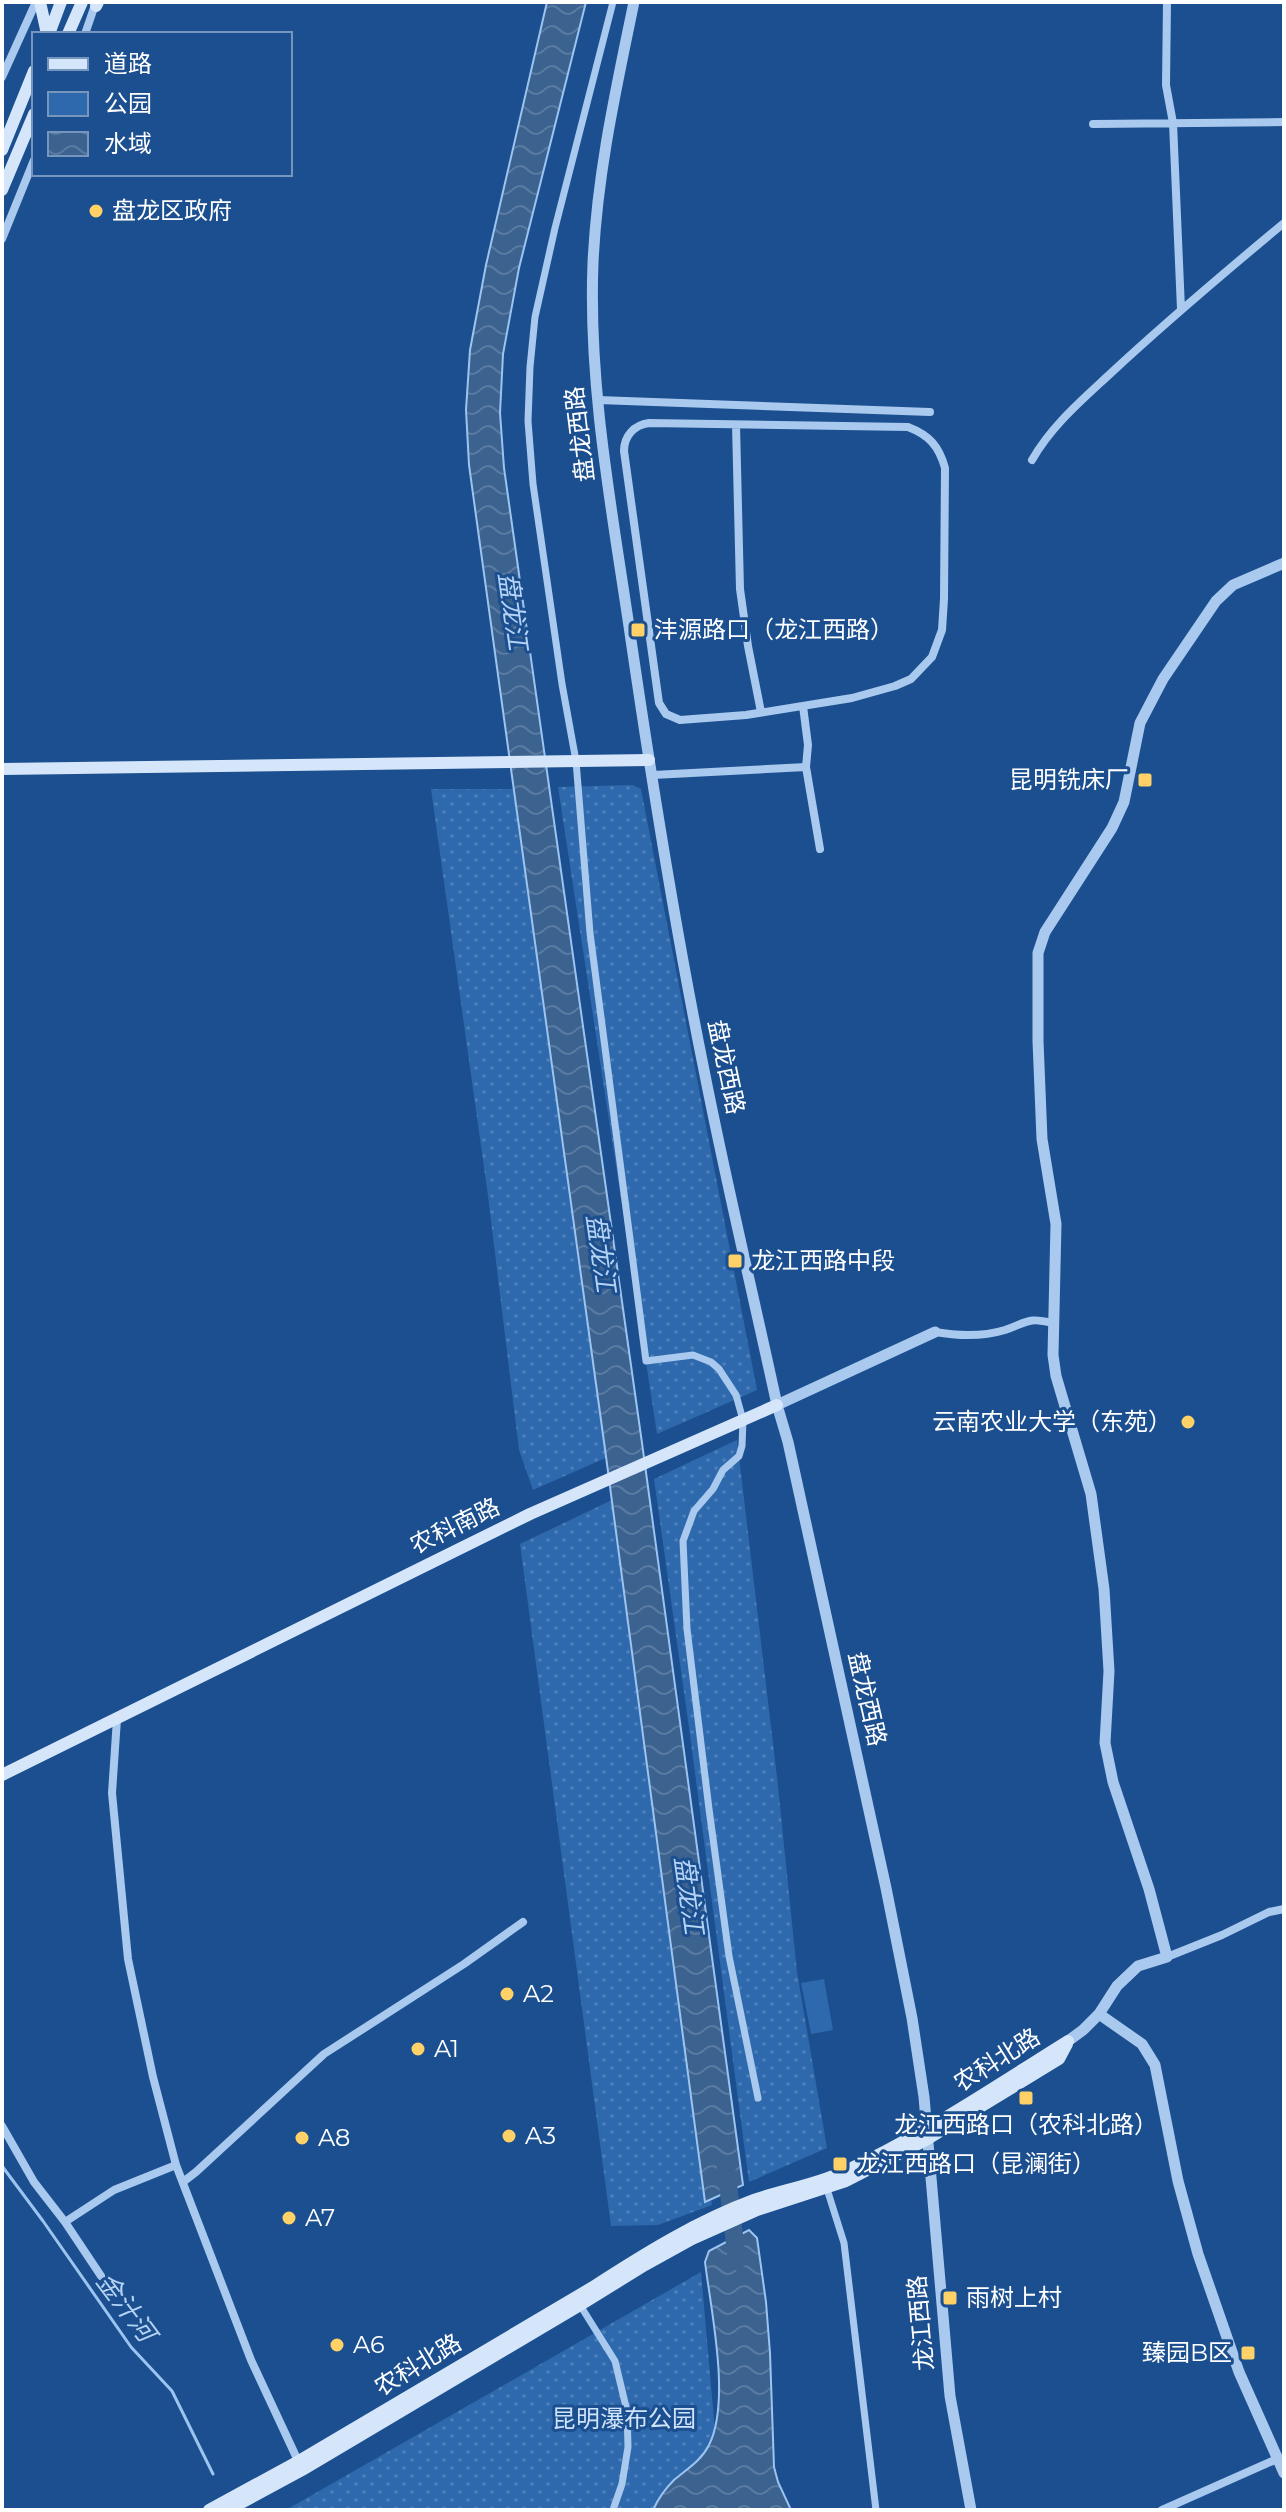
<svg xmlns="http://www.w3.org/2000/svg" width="1286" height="2512" viewBox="0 0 1286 2512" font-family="Montserrat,'Noto Sans SC',sans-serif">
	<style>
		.green { fill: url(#green-dots) }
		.pitch { fill: #2e69ad }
		.water { fill: url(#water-waves); stroke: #9cc4f0; stroke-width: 2 }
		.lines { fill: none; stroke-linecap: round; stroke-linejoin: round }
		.stream { stroke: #9cc4f0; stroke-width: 3 }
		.river { stroke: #3c6290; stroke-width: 18 }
		.pedestrian { stroke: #a9c9ee; stroke-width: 7 }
		.minor { stroke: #a9c9ee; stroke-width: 8 }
		.tertiary { stroke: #a9c9ee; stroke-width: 11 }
		.secondary { stroke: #d6e6fa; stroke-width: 12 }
		.poi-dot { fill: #ffd166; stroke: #1b4f8f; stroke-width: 3 }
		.labels { text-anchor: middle; stroke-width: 6; stroke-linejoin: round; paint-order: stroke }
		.poi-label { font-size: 24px; fill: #fff; stroke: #1b4f8f; text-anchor: start }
		.street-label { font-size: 24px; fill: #fff; stroke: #1b4f8f }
		.park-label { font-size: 24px; fill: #cfe3fa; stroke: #1b4f8f }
		.water-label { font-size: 26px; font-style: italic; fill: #b5d3f5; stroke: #1b4f8f }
	</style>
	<defs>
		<pattern id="green-dots" width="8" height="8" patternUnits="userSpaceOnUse" patternTransform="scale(2)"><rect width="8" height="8" fill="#2e69ad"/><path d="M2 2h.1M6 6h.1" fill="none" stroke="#4d80b9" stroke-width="1.8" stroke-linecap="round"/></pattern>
		<pattern id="water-waves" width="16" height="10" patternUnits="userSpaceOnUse" patternTransform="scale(2)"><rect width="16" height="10" fill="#3c6290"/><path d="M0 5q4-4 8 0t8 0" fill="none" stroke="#597aa1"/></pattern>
	</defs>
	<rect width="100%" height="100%" fill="#1b4f8f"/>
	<path class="green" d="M633,785l8,4 116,601 -100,44 -99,-647z
		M431,789h88l91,667 -77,34 -14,-40 -31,-254z
		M737,1440l40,337 20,195 30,176 -78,34 -59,-447 -36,-256z
		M616,1498l96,707 -54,20 -47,1 -91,-682z
		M701,2272l21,238h-436z"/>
	<path class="pitch" d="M824,1979l9,51 -22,4 -10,-51z"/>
	<path class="water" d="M547,2h39l-67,266 -16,86 -3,59 4,55 138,975 101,742 -38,17 -100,-753 -136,-984 -3,-55 4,-60 16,-85z
		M749,2230l8,8 9,64 4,51 4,114 4,15 13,28h-138c5,-11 12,-21 21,-30 13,-11 27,-19 35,-35 22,-44 2,-134 -4,-183l4,-11z"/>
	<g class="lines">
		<path class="stream" d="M2,2166l41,55 88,126 41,44 41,83"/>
		<path class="river" d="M726,2167l11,94"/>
		<path class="pedestrian" d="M613,2l-58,226 -20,89 -5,50 -2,54 5,63 29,200 14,77 14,172 56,428 47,-6 18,7 8,7 17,26 7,25 -1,26 -3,10 -16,14 -10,19 -19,22 -11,30 4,88 22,180 20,147 29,142
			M827,2189l17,54 32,267
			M580,2305l35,56 12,50 1,36 -6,37 -9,26"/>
		<path class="minor" d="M1167,2l-1,83 7,38 8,186
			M85,34l11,-32
			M2,77l34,-75
			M1093,124l191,-2
			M2,239l32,-79
			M598,400l332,12
			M649,423l259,4c21,8 31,19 37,41l-1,131 -2,31 -10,27 -21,22 -16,7 -43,12 -106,17 -66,5 -14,-6 -7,-11 -35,-252c0,-15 10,-26 25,-28z
			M736,425l4,164 8,57 13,66
			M1032,460c20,-35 50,-60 79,-87 56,-52 114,-101 173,-150
			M803,706l5,39 -2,22 14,82
			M653,775l153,-8
			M935,1332c23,4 47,5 70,-2 23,-8 22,-13 48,-7
			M117,1719l-5,74 16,166 25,118 23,88 75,195 49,105
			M1167,1957l55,-22 47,-23 15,-3
			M2,2126l32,56 31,40 36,54
			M183,2182l13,-10 128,-118 140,-90 59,-42
			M65,2222l49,-32 62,-25
			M1162,2510l115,-51"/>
		<path class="tertiary" d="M634,2c-18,87 -37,172 -41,261 -5,126 20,252 38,377 21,143 44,288 73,430 22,112 49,224 73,335l11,37 98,446 26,130 12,79 26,299 21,114
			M777,1405l158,-73
			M1099,2014l43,30 13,21 23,116 20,73 41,118 45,101
			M1068,2041l15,-11 16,-16 18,-28 21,-20 29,-9 -18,-68 -36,-107 -8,-39 4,-72 -5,-82 -13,-95 -35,-118 -3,-21 3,-131 -14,-85 -4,-98v-88l7,-21 67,-104 12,-26 16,-79 23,-44 53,-78 17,-16 51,-22"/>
		<path class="secondary" d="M40,2l7,32
			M96,6l2,-4
			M49,34l12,-32
			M68,34l14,-32
			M2,150l32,-79
			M2,190l32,-76
			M2,769l647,-9
			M2,1775l528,-261 247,-109
			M209,2510l90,-49 294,-174c51,-33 104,-66 161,-87 29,-10 59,-15 87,-27 80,-36 153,-86 227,-132
			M228,2510l74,-40 278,-165 65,-40 47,-26 65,-29 89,-29 80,-41 133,-81 8,-15"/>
	</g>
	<g class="poi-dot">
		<circle cx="96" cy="211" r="8"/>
		<rect x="630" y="622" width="16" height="16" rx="4"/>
		<rect x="1137" y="772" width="16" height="16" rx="4"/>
		<rect x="727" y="1253" width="16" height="16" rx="4"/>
		<circle cx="1188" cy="1422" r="8"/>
		<circle cx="507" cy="1994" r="8"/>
		<circle cx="418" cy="2049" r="8"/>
		<rect x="1018" y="2090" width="16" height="16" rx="4"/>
		<circle cx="509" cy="2136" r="8"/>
		<circle cx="302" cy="2138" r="8"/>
		<rect x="832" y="2156" width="16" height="16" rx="4"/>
		<circle cx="289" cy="2218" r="8"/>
		<rect x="942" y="2290" width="16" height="16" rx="4"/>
		<circle cx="337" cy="2345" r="8"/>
		<rect x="1240" y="2345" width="16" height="16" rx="4"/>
	</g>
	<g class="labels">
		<g class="poi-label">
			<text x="112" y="219">盘龙区政府</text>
			<text x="654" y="638">沣源路口（龙江西路）</text>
			<text x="1129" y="788" text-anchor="end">昆明铣床厂</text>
			<text x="751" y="1269">龙江西路中段</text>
			<text x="1172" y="1430" text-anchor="end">云南农业大学（东苑）</text>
			<text x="523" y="2002">A2</text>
			<text x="434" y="2057">A1</text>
			<text x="1026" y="2133" text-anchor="middle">龙江西路口（农科北路）</text>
			<text x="525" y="2144">A3</text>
			<text x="318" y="2146">A8</text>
			<text x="856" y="2172">龙江西路口（昆澜街）</text>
			<text x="305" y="2226">A7</text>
			<text x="966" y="2306">雨树上村</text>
			<text x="353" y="2353">A6</text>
			<text x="1232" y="2361" text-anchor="end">臻园B区</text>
		</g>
		<g class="street-label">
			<text transform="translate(580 434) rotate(-97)" y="8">盘龙西路</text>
			<text transform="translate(726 1067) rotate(78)" y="8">盘龙西路</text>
			<text transform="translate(455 1526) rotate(-26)" y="8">农科南路</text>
			<text transform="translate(867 1699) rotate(77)" y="8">盘龙西路</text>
			<text transform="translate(997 2060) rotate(-32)" y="8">农科北路</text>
			<text transform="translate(921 2323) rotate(-95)" y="8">龙江西路</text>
			<text transform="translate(418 2365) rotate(-31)" y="8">农科北路</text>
		</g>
		<g class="park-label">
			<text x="624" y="2427">昆明瀑布公园</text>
		</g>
		<g class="water-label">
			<text transform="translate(513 611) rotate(82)" y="9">盘龙江</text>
			<text transform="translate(601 1253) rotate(82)" y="9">盘龙江</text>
			<text transform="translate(689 1895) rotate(82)" y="9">盘龙江</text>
			<text transform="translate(126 2307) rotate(53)" y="9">金汁河</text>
		</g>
	</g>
	<rect width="1286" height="2512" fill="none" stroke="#ffffff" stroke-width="8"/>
	<rect x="32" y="32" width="260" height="144" fill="#1b4f8f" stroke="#7695bc" stroke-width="2"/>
	<rect x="48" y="58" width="40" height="12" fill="#d6e6fa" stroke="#7695bc" stroke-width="2"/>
	<text x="104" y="72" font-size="24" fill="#ffffff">道路</text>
	<rect x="48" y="92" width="40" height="24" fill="#2e69ad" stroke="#7695bc" stroke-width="2"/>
	<text x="104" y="112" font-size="24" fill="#ffffff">公园</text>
	<rect x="48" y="132" width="40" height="24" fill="url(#water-waves)" stroke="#7695bc" stroke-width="2"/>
	<text x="104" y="152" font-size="24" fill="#ffffff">水域</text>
</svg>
